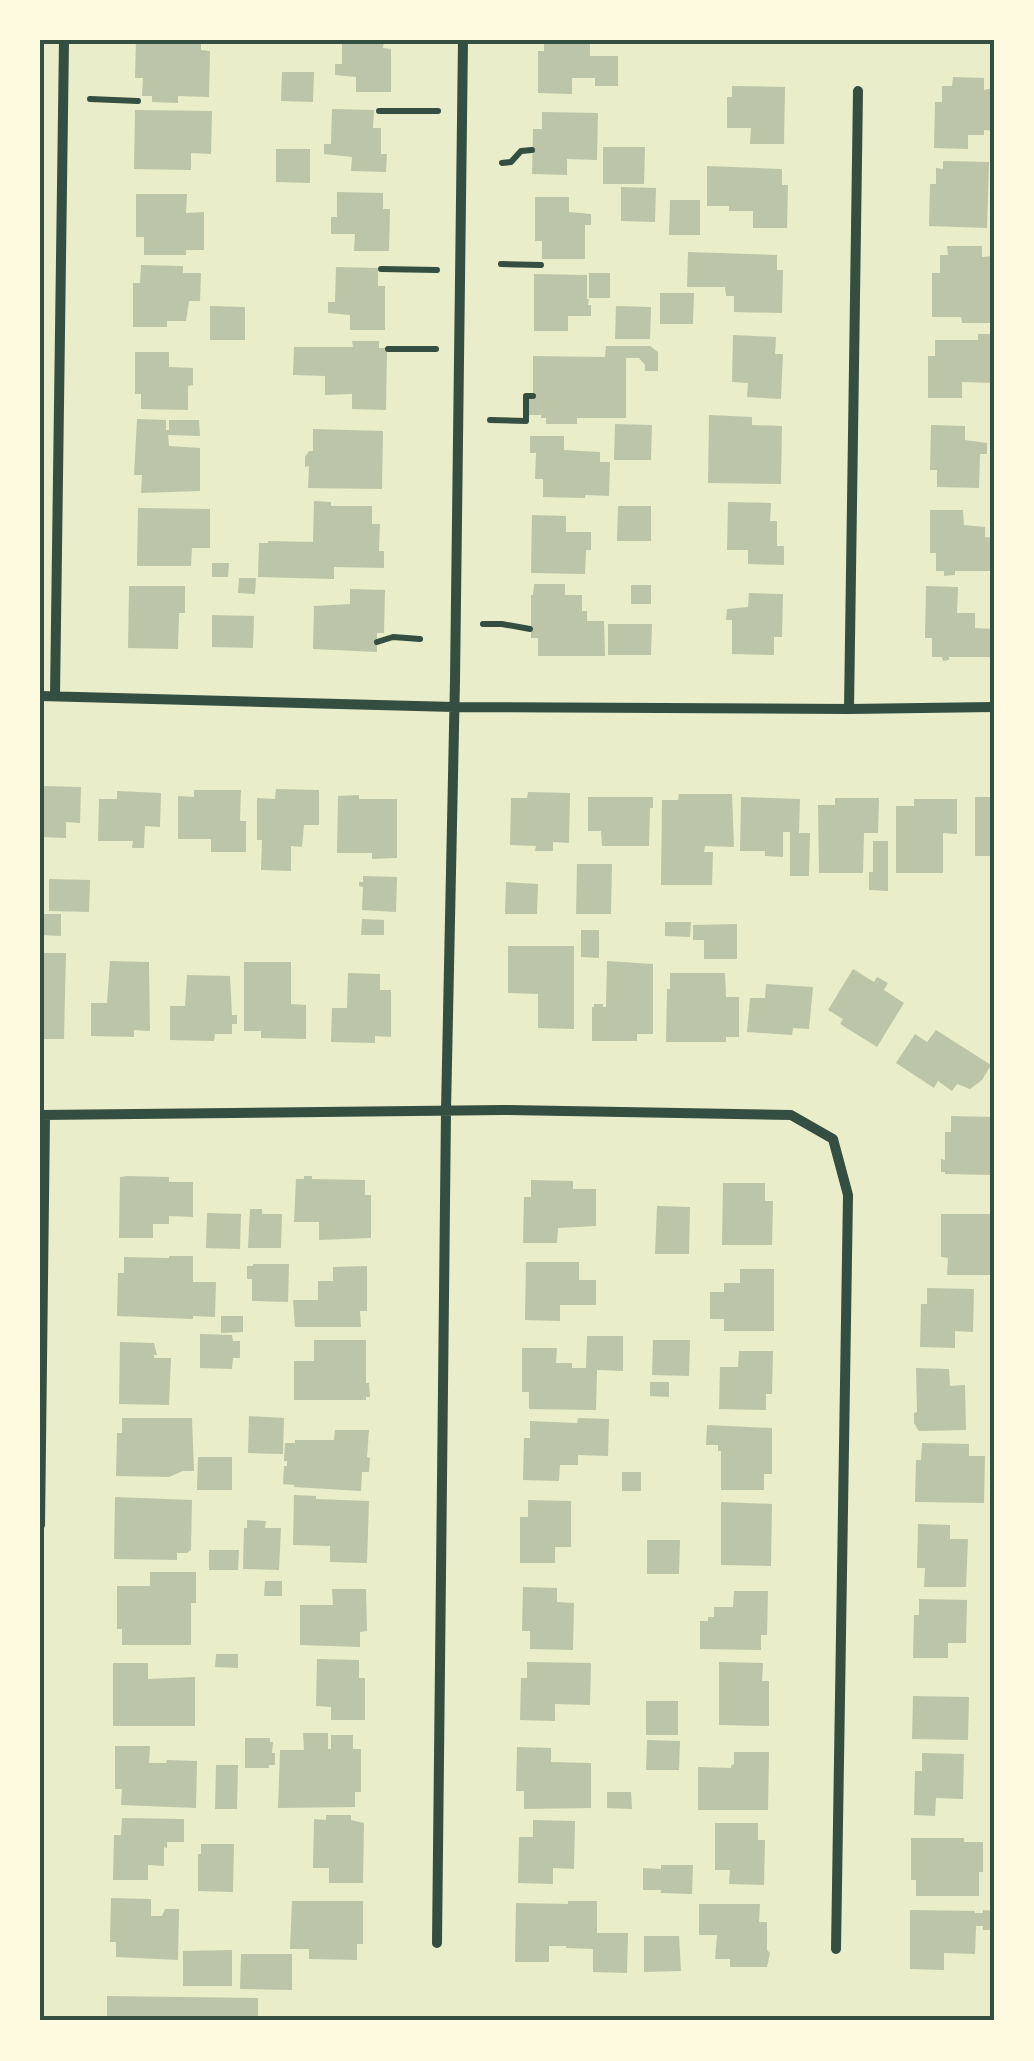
<svg xmlns="http://www.w3.org/2000/svg" width="1034" height="2061" viewBox="0 0 1034 2061" font-family="'Nunito Sans',sans-serif">
	<style>
		.building { fill: #bcc5a7 }
		.lines { fill: none; stroke-linecap: round; stroke-linejoin: round }
		.path { stroke: #344e41; stroke-width: 6 }
		.minor { stroke: #344e41; stroke-width: 10 }
		.neatline { fill: none; stroke: #344e41; stroke-width: 4 }
	</style>
	<rect width="100%" height="100%" fill="#e9edc9"/>
	<path class="building" d="M136,40h65v10l9,1 -1,46 -31,-1v7l-26,-1v-6h-10l1,-18h-8z
		M342,40h42l-1,8 8,1v43h-35v-15l-21,-2v-11h7z
		M544,40h46v16h28v30h-23v-8h-23v16l-34,-1v-42h6z
		M282,72h32l-1,30 -32,-1z
		M953,77l31,1v12l10,-2v43l-10,-1v5h-16v14l-34,-1 1,-46h7v-16h10z
		M732,86l53,1 -1,57h-34l1,-16h-24v-31h5z
		M332,109l42,1 -1,18h8v26h6l-1,18 -35,-1 1,-14 -28,-3v-10h7z
		M135,110l77,1 -1,43 -20,-1v17l-57,-1z
		M542,112l56,1 -1,47 -30,-1v16l-35,-1 1,-45h9z
		M603,147h42l-1,37h-41z
		M276,149h34v34l-34,-1z
		M943,161l46,1 -2,66 -58,-2 1,-42h6v-16l7,1z
		M707,166l75,3v16h6l-1,43h-34v-17h-24v-5h-22z
		M621,187l35,1 -1,34 -34,-1z
		M337,192l46,1v16h7l-1,42h-35l1,-17h-24v-17h6z
		M136,194h51l-1,19 18,-1v38h-18v5h-42v-18h-8z
		M535,197h34v15l22,2v11h-6v34h-43v-18h-7z
		M670,200h30v35h-31z
		M947,246h35v11l10,-1 2,67h-32l-1,-6h-29v-44h8v-18h8z
		M688,252l89,3v15h6l-1,43 -48,-1v-16h-8l-1,-9h-38z
		M141,265l42,1v7h18l-1,28h-11l-3,20h-19v6h-34v-44h7z
		M336,267l42,1v18h7v44h-35v-15l-22,-2v-11h7z
		M589,273h21v25h-21z
		M534,274l53,1v24h2l-1,6h3v11h-23v15h-34z
		M660,293h34l-1,31h-33z
		M210,306l35,1v33h-35z
		M616,306l35,1 -1,32h-35z
		M978,334h16l-1,49 -31,-1v16h-34v-42h7v-16h43z
		M733,335l43,2 -1,17h8l-2,45 -34,-2 1,-14 -16,-1z
		M352,341h27v7h8l-1,62 -34,-1v-15l-27,1v-19l-32,-1 1,-28h59z
		M606,346h44l8,6v19h-13v-6l-6,-7h-13v60h-49v6h-31v-6h-5v-3h-13v-17h5v-42l72,1z
		M135,352h34v15l24,1v17l-5,1v24l-47,-1v-15h-6z
		M709,415l43,2v8l30,1 -1,58 -73,-1z
		M137,419l29,1v10h3v-10h30l1,16 -32,-1 1,11 31,2v43l-59,2 1,-18h-8z
		M615,424l37,1 -1,35h-37z
		M931,425l34,1v14l22,3v11h-7l-1,34 -42,-1v-17h-7z
		M313,429l70,2 -1,58 -74,-1 1,-22 -4,1v-10l4,-6h4z
		M530,436h34v14l36,2v10h10l-1,34 -24,-1v3l-42,-1v-18h-8l1,-26h-6z
		M314,501l17,1v4h41v18h8l-1,27h5v17l-50,-1v12l-76,-2 1,-34h9v-2l45,1z
		M728,502l43,1 -1,18h7v25h7v19l-36,-1v-14h-21z
		M618,506h33v35h-34z
		M138,508l72,1v39h-18l-1,18h-54z
		M930,510h33l1,15 21,2v10l9,1v33h-39v4l-11,1v-5h-8v-18h-6z
		M532,515l34,1v16h25v18h-5l-1,24 -54,-1z
		M212,563h17l-1,14h-16z
		M239,578h17l-1,16 -17,-1z
		M534,584h31v11h17v16h5v10h17l1,35h-67v-18h-7v-43h2z
		M631,585h20v19h-20z
		M129,586h56v27h-6l-1,36 -50,-1z
		M926,586l32,1 -1,26h18v15l19,1v28h-45v3l-6,1 -1,-4h-10v-19h-7z
		M350,589l35,1 -1,43h-7v19l-64,-3 1,-43 36,-2z
		M749,593l34,1 -1,43h-8v18l-42,-1v-34h-6l1,-11 21,-2z
		M212,615l42,1 -1,32 -41,-1z
		M608,624h44l-1,31h-43z
		M40,786l41,1 -1,36 -14,-1v16l-26,-1z
		M276,789l43,1v35h-15l-2,22 -11,-1v25l-30,-1 1,-30h-5v-42l18,1z
		M194,790h47l-1,31h6v31h-35v-13h-33v-43l16,1z
		M117,791l44,2 -1,34 -15,-1 -1,22h-12l1,-7h-35l1,-42h18z
		M528,792l42,1 -1,50 -16,-1v9h-18l1,-5 -26,-1 1,-47h16z
		M679,794h53l2,53 -29,-1 -1,6h9l-1,33h-51l1,-85h16z
		M359,795v4h38v59l-25,1v-6h-35l1,-57z
		M588,797h65v11h-3l-1,38h-47l-1,-15h-13z
		M741,797l59,2 -1,34h11l-1,43h-19v-44h-7v25l-18,-1v-5h-25z
		M975,797h19v59h-19z
		M835,798h44l-1,35h-14l-1,40h-44l-1,-68h17z
		M914,799h43v35l-14,-1v40h-47v-67h18z
		M873,841h15v50l-19,-1v-18h4z
		M577,864h35l-1,50h-35z
		M363,876l34,1 -1,35 -34,-2 1,-23 -4,-1v-4h4z
		M49,879l41,1 -1,32 -40,-1z
		M506,882l32,2 -1,30h-32z
		M40,914h21v22l-21,-1z
		M362,919l22,1v15h-23z
		M665,922h26l-1,15 -25,-1z
		M737,924v35h-33v-19h-11v-15z
		M581,930h18v28l-18,-1z
		M508,946h66v83l-36,-1v-34l-30,-1z
		M40,953h26l-2,86h-24z
		M110,961l39,1 1,69 -16,-1v7l-43,-1v-33h16z
		M607,961l46,3v70h-16v7h-45v-34h2v-3h9v3h3z
		M244,962h47v42l15,1v34l-45,-1v-7h-17z
		M853,969l21,13 3,-5 11,6 -4,7 20,13 -27,44 -37,-23 3,-5 -15,-9z
		M348,973l32,1v16h11v47l-16,-1v7l-44,-1 1,-34h15z
		M670,973h55l1,24h13v40h-13v5h-60l1,-53h3z
		M187,975l43,1 2,39h5v9h-5v10h-17l-1,7 -44,-1v-34h15z
		M766,984l47,3 -4,42 -16,-1 -1,7 -45,-3 3,-34h15z
		M936,1030l55,35 -9,15 -12,9 -13,-5 -5,7 -14,-10 -4,7 -38,-25 19,-29 12,8z
		M951,1116l43,1v58l-49,-1v-2h-4v-13l4,1v-28h6z
		M127,1176l42,1v5h24v35l-24,-1v8h-16v14h-34l1,-61z
		M304,1176h8v3l53,1v15h6v43l-52,2v-18h-25l2,-43h8z
		M531,1180l42,1v8h23v37l-38,2 -1,15h-34l1,-46h7z
		M723,1183h42v18h8l-1,44h-50z
		M657,1206l33,1 -1,47h-34z
		M250,1209h12v5h20l-1,34h-33z
		M207,1213l34,1 -1,35 -34,-1z
		M941,1214h49v61h-43l1,-17 -7,-1z
		M169,1256h24v26h23l-1,35 -22,-1v3l-76,-3 1,-43h6v-16l45,1z
		M526,1262h53v18h17v25h-36v16l-35,-1z
		M253,1264h36l-1,38 -36,-1v-22h-5v-13h6z
		M367,1266v45h-7l1,16h-66l-2,-27h25v-19h15v-14z
		M740,1269h34v62h-50v-12h-14v-27h14v-9h16z
		M927,1288l47,1 -1,43 -18,-1v17l-35,-1 1,-43h6z
		M221,1316h22v16l-22,1z
		M200,1334l32,1 1,6h7v17h-7l-1,11 -32,-1z
		M587,1336h36v35l-26,-1 -1,40 -67,-1v-17h-7v-44h35l-1,15h16v5h14z
		M314,1340h52v43h3l1,14h-4v3h-72v-39h20z
		M653,1340h37l-1,36 -37,-1z
		M120,1342l34,1 3,12h-3v3h17l-2,47 -50,-1z
		M739,1351h34l-1,43h-6v16l-47,-1 1,-42h18z
		M916,1368l33,1 1,17 15,-1 1,45 -47,1 -5,-8v-10l3,-1z
		M650,1382h19v15l-19,-1z
		M249,1416l35,2 -1,36 -35,-1z
		M122,1418h70l2,53h-11l-14,6 -53,-1 1,-43h5z
		M578,1418l31,1 -1,37 -30,-1v10h-18l-1,16 -36,-1 1,-42h6v-17l47,2z
		M707,1425l65,3v46h-8v16h-43v-39h-3v-6h-12z
		M335,1430h34l-2,27 3,1 -1,14h-7l-1,19 -67,-4v-2l-11,-1 1,-18h3v-5h-3l1,-18h10v-3h39z
		M922,1443l47,1v12h16l-1,47 -69,-1 1,-42h5z
		M198,1457h34v33h-35z
		M622,1472h19v19h-19z
		M294,1495l22,1v3l53,2 -2,62 -37,-1v-16l-37,-1z
		M115,1497l77,3 -1,50 -4,3h-10v7l-63,-1z
		M528,1500l43,1v46h-16v16h-35v-46h8z
		M721,1502l51,2 -1,62 -50,-1z
		M247,1520l19,1 -1,7h16l-2,42 -36,-1 1,-41h3z
		M918,1524l32,1v14h18l-2,48h-42l1,-19h-8z
		M647,1540h33l-1,34h-32z
		M209,1550h30l-1,20h-29z
		M150,1572h46v31h-5v42h-69v-16h-5v-43h33z
		M265,1581h17v15h-18z
		M523,1587l34,1v14l17,1 -1,47 -43,-1v-18h-8z
		M332,1589h34l1,42 -7,1v15l-60,-2v-40h33z
		M734,1591h34l-1,44h-6v15l-61,-1v-28h8v-4h6v-10h19z
		M919,1599l48,1 -1,43h-18v15h-35l1,-43h5z
		M216,1654h22v14l-23,-1z
		M317,1659l42,1v18h6v42h-34v-13l-15,-1z
		M527,1662l64,1 -1,42 -35,-1v17l-35,-1 1,-42h6z
		M719,1662l44,1 -1,18h7v45l-50,-1z
		M113,1663h35v16l47,-2v49h-82z
		M913,1696l56,1 -1,43 -56,-1z
		M646,1701h32v34h-32z
		M303,1733h25v16h3v-14h22v14h8v43h-6v15l-77,1 2,-58h24z
		M245,1738h25v4h3l-1,11h3v12h-6v3h-24z
		M647,1740l33,1 -1,29h-33z
		M115,1746h35l-1,17h17l1,-3 30,1 -1,47 -75,-3 1,-16h-7z
		M517,1747l34,1v14l40,1v45l-67,1v-18h-8z
		M734,1752h35l-1,58h-70v-43l33,1 1,-4 2,1z
		M922,1753l42,1 -1,45 -27,-1 -1,18 -21,-1 1,-44h7z
		M216,1765h22l-1,44h-22z
		M607,1792h24l1,17 -25,-1z
		M326,1815h25v5l13,3 -1,60h-34v-15h-16l1,-49 12,1z
		M122,1818l62,1v23h-17v6l-3,-1v19l-16,-1v15h-35l1,-45h7z
		M533,1820l42,1 -1,48 -21,-1v16l-35,-1 1,-46h14z
		M715,1823h43v17h7l-1,45 -35,-1 1,-14h-15z
		M911,1838h53v4h19v30h-4v24h-63v-16h-5z
		M201,1844h33l-1,48 -35,-1v-37h3z
		M661,1865h32l-1,29 -31,-1v-3h-18v-22l18,1z
		M111,1898l40,1v17h11l3,-7h14l-1,51 -62,-3v-15h-6z
		M292,1901h71v43h-6v16l-48,-1v-10h-19z
		M568,1901h29v32h31l-1,40 -34,-1v-23l-27,-1v-2h-17v16h-34l1,-59 52,1z
		M699,1904h61l-1,18h8v28l3,3 -3,14h-37v-8h-15l2,-24h-18z
		M910,1910l65,1v2h8v-3l11,1v19h-11v-4h-7l-1,28 -31,-1v17l-34,-1z
		M644,1936h35l2,35 -37,1z
		M232,1950v36h-49v-35z
		M241,1954h51v36l-52,-1z
		M107,1996l151,2v23h-151z"/>
	<g class="lines">
		<path class="path" d="M90,99l48,2
			M379,111h59
			M502,163l9,-1 10,-11 11,-1
			M501,264l40,1
			M381,269l56,1
			M388,349h48
			M490,420l36,1v-25h7
			M483,624h19l28,5
			M377,642l16,-5 27,2"/>
		<path class="minor" d="M40,696l414,11 395,2 145,-2
			M55,696l9,-656
			M849,709l9,-618
			M40,1115l463,-5 288,5 42,24 15,56 -12,754
			M40,1525l5,-409
			M437,1943l9,-832 9,-431 8,-640"/>
	</g>
	<rect width="1034" height="2061" fill="none" stroke="#fefae0" stroke-width="85"/>
	<rect x="42" y="42" width="950" height="1976" class="neatline"/>
</svg>
